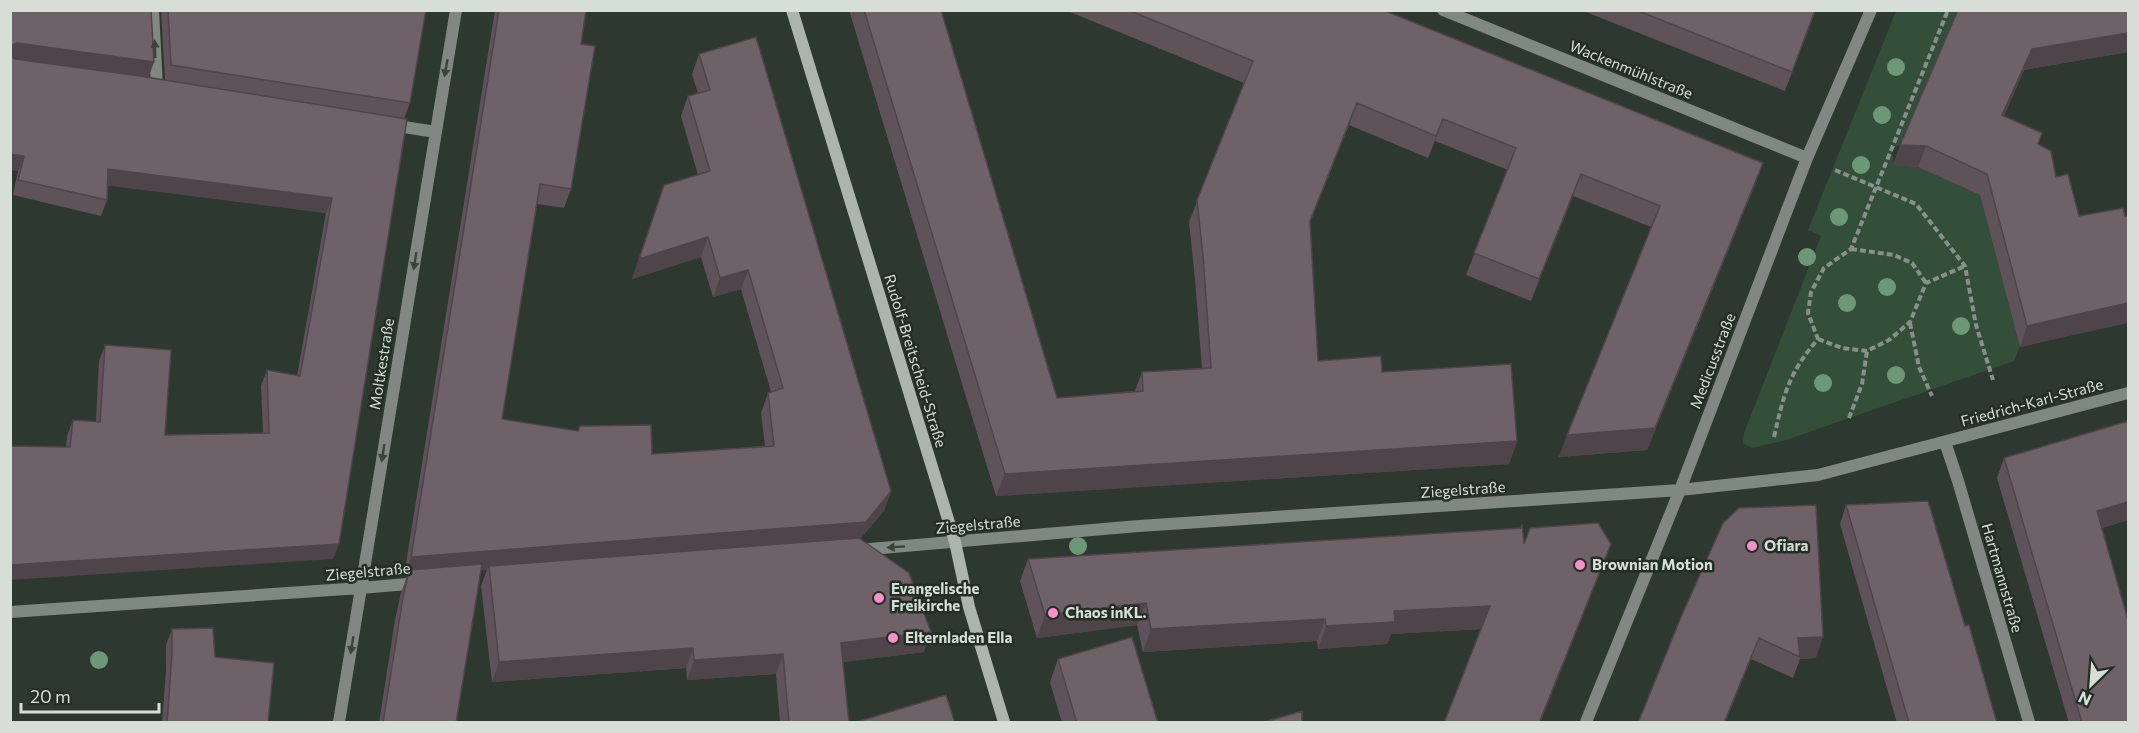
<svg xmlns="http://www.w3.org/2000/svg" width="2139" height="733" viewBox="0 0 2139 733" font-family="Commissioner,sans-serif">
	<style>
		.green { fill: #334e39 }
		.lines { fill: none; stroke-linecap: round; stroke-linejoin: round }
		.path { stroke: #879089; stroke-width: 4; stroke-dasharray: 6 3; stroke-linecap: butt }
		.street { stroke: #818782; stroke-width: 12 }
		.secondary { stroke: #acb5ad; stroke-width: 12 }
		.tree { fill: #6c9877 }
		.wall { fill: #5f5359 }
		.shaded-wall { fill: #4e4449 }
		.building { fill: #6f6168; stroke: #4e4449; stroke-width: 1.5 }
		.oneway { fill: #3a443d }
		.poi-dot { fill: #f890ca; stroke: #232e26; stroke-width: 2 }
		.labels { text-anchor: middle; stroke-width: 5; stroke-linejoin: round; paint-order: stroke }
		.street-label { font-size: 15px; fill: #d7ded8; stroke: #232e26 }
		.poi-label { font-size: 15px; font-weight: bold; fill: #d7ded8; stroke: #232e26; text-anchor: start }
	</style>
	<rect width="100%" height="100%" fill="#2d3830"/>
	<path class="green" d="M1896,11h64l-59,134 -5,1 -4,7 1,7 6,5 11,-2 70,32 40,152 -6,14 -228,79 -34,8 -9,-5 1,-10 77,-197 -13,-6z"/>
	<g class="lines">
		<path class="path" d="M1835,170l81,34 49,62 11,59 17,55
			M1851,249l43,6 18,8 14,20
			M1910,323l9,44 13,29
			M1818,339l24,9 25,3 22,-11 21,-18 16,-39 39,-17
			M1849,418l13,-34 5,-33
			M1774,437c10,-43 14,-63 44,-98l-10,-26 3,-21 13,-24 27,-19 97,-239"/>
		<path class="street" d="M153,10l4,78
			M1443,10l364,148
			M391,125l45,7
			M1945,442l13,39 71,241
			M858,550l281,-24 541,-36 138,-15 310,-82
			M10,612l351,-24 58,-5
			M339,722l117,-712
			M1586,722l94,-232 127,-332 64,-148"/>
		<path class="secondary" d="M792,10l163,532 14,65 35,115"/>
	</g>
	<g class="tree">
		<circle cx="1896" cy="67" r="9"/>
		<circle cx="1882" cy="115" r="9"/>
		<circle cx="1861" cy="165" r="9"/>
		<circle cx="1839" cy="217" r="9"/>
		<circle cx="1807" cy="257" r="9"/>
		<circle cx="1887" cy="287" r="9"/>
		<circle cx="1847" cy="303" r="9"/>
		<circle cx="1961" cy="326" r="9"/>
		<circle cx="1896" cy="375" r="9"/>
		<circle cx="1823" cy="383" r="9"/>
		<circle cx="1078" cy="546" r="9"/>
		<circle cx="99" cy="660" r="9"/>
	</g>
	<path class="wall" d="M10,10l144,52 -6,16 259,41 -74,440 -267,-112 1,-11 6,-16 23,2 3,-61 6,-16 60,90 98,-2 -2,-47 6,-16 30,6 29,-163 -218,-28 -1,15 -6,16 -88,-21 5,-24z
		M161,10h265l-16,93 -6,16 -239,-39z
		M495,10h91l-5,34 -10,145 -7,19 -27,-4 -35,215 150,35 113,-8 -4,-33 7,-20 3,-1 -30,-103 -28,8 -12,-40 -69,22 32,-94 34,-10 -17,-59 7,-20 10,-3 -6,-19 7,-20 192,437 -7,20 -24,28 64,113 -81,10 6,61h-69l-4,-49 -89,6 -1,-12 -194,14 -11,-96 6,-16h-6l-25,153h-77l16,-103 6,-27 6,-17h-3z
		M849,10h92l116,388 78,-7 7,-19 60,-4 -7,-89 -6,-57 55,-139 -179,-73h318l380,153 -8,22 -108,265 -88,7 92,-230 -78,-31 -42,105 -65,-26 42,-105 -73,-29 -7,17 -79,-33 -39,97 8,139 64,11 135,69 -8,23 -513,32z
		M1581,10h235l-31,81z
		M1958,10h170v42l-104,18 -20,46 38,17 -4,11 41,72 44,107 -103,24 -40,-152 -62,-28 -25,-2z
		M2128,421v99l-26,8 26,195h-59l-72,-245 7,-20z
		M1846,505l119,121 32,97h-100l-57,-199z
		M1723,523l93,135 -16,1 -7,19 -42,-19 -26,64h-87z
		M1524,544h87l-71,179h-96l37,-94 -90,5 -4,10 -69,5 -1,-8 -174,11 -6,-27 -100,13 -17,-57 8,-22z
		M172,629l43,28 53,66h-106l4,-53v-25z
		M1058,659l100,64h-96l-12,-41z"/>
	<path class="shaded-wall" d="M2128,33v19l-104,18 -29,65 7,-20 30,-66z
		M17,43l137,19 -6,16 -138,-19v-13z
		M1357,103l-8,22 -47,118 8,-22z
		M1443,119l-8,22 -7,17 8,-22z
		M1900,145l26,1 -8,21 -25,-2z
		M10,154l14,2 -6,15 -8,-1z
		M1763,163l-8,22 -108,265 -88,7 8,-22z
		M108,169l224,29 -6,15 -224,-28z
		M1581,174l-8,22 -42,105 8,-22z
		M708,237l-7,20 -69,22 7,-20z
		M748,270l-7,19 -28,8 7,-19z
		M2128,303v20l-108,24 7,-21z
		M1517,441l-8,23 -513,32 9,-22z
		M891,491l-7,20 -26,30 -369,25 -2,4 -79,6 1,-6 -2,6h-3l7,-19z
		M2128,502v18l-39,11 8,-20z
		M339,544l-6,15 -323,21v-15z
		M1611,544l-8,22 -63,157h-1z
		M1146,603l-9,22 -100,13 8,-23z
		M1490,606l-9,23 -90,5 -4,10 -69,5 8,-23 68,-15z
		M1325,619l-8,22 -174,11 8,-23z
		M931,632l-7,20 -90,11 7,-20z
		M1823,637l-7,21 -16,1 -2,-21z
		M1759,638l-8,21 -26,64h-1z
		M693,648l-7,20 -194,14 7,-20z
		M783,654l-7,20 -89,6 7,-20z"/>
	<path class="building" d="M10,10h141l3,52 -137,-19 -7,3z
		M168,10h258l-16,93 -239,-38z
		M499,10h87l-5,34 14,2 -24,143 -31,-5 -38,235 76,12 2,-5 71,-1 1,29 122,-8 -6,-53 15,-5 -35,-118 -28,8 -12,-41 -69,22 25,-74 46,-14 -22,-75 22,-6 -11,-36 57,-17 135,454 -25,31 -455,35z
		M864,10h77l116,388 86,-7 -1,-19 69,-4 -8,-112 -6,-56 56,-139 -125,-51h255l380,153 -108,265 -88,7 93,-229 -79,-32 -42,105 -65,-26 42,-105 -73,-29 -7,17 -79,-33 -47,118 8,140 63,-5 1,16 129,-8 6,77 -512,33z
		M1636,10h179l-23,62z
		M1958,10h170v23l-96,16 -30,66 40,18 -4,11 13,7 5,26 12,-3 11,42 44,-8 2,8h3v87l-101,23 -40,-152 -61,-28 -26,-1z
		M10,56l5,3 125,17 267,43 -68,425 -329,21v-119l60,1 3,-27 27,2 5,-77 66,5 -6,85 104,-2 -2,-63 33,6 32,-178 -224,-29 -1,31 -89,-20 6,-24 -14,-2z
		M2128,421v81l-31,9 31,109v103h-46l-78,-265z
		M1928,501l37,125 4,-1 28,98h-88l-63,-218z
		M1816,505l7,132 -25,1 2,19 -41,-19 -35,85h-86l43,-106 42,-94 16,-15z
		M1598,523l13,21 -72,179h-95l46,-117 -96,5 1,11 -69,4 -1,-7 -174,10 -5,-26 -101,12 -17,-56 493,-31 1,-4 2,20 6,-16z
		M859,538l50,35 22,59 -90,11 8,80h-60l-6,-69 -89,6 -1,-12 -194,14 -10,-96z
		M482,564l-26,159h-73l20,-126 6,-27z
		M213,628l2,29 59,6 -6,60h-101l5,-70v-24z
		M1132,637l26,86h-81l-19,-64z
		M946,695l9,28h-102z
		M1302,711v12h-41z"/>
	<defs><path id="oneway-solid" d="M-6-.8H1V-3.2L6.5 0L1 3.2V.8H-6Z" transform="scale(1.5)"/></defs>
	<g class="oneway">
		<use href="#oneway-solid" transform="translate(155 49) rotate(-92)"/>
		<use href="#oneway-solid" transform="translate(446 68) rotate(100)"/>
		<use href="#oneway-solid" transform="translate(415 261) rotate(99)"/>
		<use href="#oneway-solid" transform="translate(383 453) rotate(99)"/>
		<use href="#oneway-solid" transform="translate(896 547) rotate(176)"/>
		<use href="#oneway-solid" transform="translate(352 645) rotate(99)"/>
	</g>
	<g class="poi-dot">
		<circle cx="1752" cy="546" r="6"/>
		<circle cx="1580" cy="565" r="6"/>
		<circle cx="879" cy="598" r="6"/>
		<circle cx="1053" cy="613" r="6"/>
		<circle cx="893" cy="638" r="6"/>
	</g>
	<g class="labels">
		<g class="street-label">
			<text transform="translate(1631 70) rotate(22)" y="5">Wackenmühlstraße</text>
			<text transform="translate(915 361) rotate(73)" y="5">Rudolf-Breitscheid-Straße</text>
			<text transform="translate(1713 361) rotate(-69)" y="5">Medicusstraße</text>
			<text transform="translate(382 364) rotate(-81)" y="5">Moltkestraße</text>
			<text transform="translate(2032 403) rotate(-15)" y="5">Friedrich-Karl-Straße</text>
			<text transform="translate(1463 490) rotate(-4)" y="5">Ziegelstraße</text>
			<text transform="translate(978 525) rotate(-5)" y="5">Ziegelstraße</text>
			<text transform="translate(368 572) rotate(-5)" y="5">Ziegelstraße</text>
			<text transform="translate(2002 578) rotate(74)" y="5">Hartmannstraße</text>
		</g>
		<g class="poi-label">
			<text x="1764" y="551">Ofiara</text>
			<text x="1592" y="570">Brownian Motion</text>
			<text x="891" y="594">Evangelische<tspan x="891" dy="17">Freikirche</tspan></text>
			<text x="1065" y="618">Chaos inKL.</text>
			<text x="905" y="643">Elternladen Ella</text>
		</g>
	</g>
	<rect width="2139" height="733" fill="none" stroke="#d7ded8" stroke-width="24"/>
	<g transform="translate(2091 685) rotate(205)" stroke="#232e26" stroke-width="4.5" paint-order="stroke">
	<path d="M0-4.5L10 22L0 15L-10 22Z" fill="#d7ded8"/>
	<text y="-9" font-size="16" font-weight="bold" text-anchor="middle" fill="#d7ded8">N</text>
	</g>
	<path d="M21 703v9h138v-9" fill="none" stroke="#d7ded8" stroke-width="3"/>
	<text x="30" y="703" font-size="18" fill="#d7ded8" stroke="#232e26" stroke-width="4.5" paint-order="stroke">20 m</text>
</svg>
